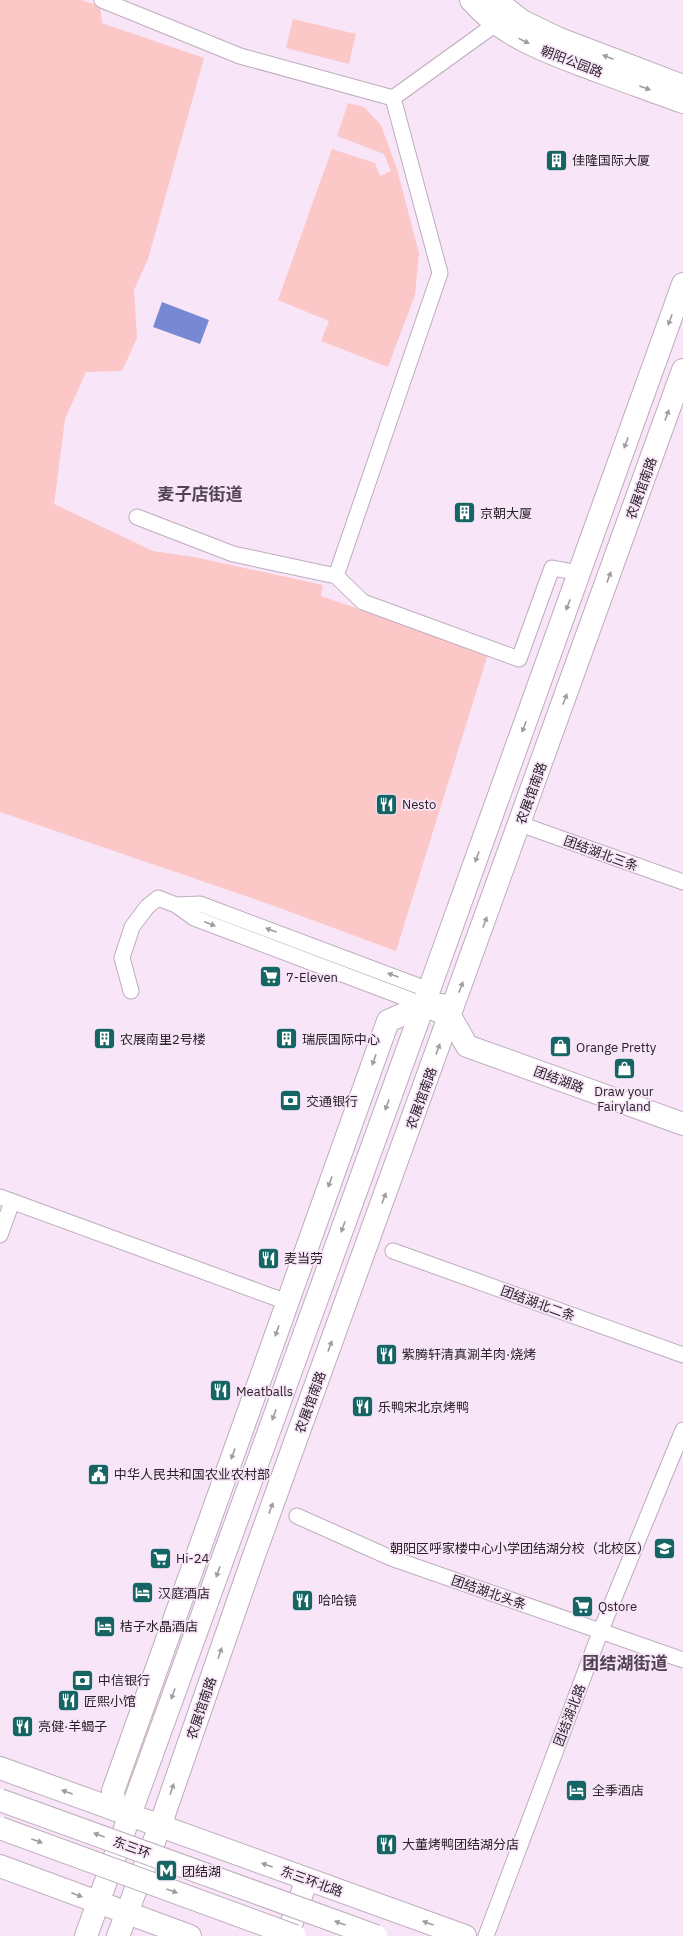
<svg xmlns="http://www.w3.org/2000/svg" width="683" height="1936" viewBox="0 0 683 1936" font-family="'IBM Plex Sans','Noto Sans SC',sans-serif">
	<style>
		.green { fill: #fcc7c7 }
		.water { fill: #7888d3 }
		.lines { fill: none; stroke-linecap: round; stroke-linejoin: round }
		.street-casing { stroke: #bdacbd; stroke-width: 17 }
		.secondary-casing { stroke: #bdacbd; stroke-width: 24 }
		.primary-casing { stroke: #bdacbd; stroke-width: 24 }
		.street { stroke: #fff; stroke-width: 15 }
		.secondary { stroke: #fff; stroke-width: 22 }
		.primary { stroke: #fff; stroke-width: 22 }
		.highway-bridge-casing { stroke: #bdacbd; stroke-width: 24; stroke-linecap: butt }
		.highway-bridge { stroke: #fff; stroke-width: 22 }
		.oneway { fill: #9f9c9f }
		.labels { text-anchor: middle; stroke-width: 3.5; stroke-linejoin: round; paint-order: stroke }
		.street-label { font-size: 13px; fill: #292229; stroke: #f8e6f8 }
		.poi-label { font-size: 13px; fill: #292229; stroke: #f8e6f8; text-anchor: start }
		.district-label { font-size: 17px; font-weight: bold; fill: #514351; stroke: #f8e6f8 }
	</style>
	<rect width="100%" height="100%" fill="#f8e6f8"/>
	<path class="green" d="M0,0h81l19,6 2,17 102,35 -56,201 -14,31 3,48 -15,33 -36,1 -21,47 -11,85 99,47 41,6 129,28 -2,11 167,58 -92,297 -130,-48 -266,-91z
		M293,19l63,15 -7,30 -63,-16z
		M348,103l16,4 17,18 16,44 22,84 -4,42 -27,72 -67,-26 8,-20 -51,-21 54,-151 43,14 5,13 11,-5 -7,-17 -47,-18z"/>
	<path class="water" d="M162,302l47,18 -9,24 -47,-17z"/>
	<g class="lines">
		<defs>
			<path id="street" d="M102,0l138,56 153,42
				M137,517l96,37 103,22 104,-303 -47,-175 104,-75
				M336,576l27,26 156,57 33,-91 27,5
				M520,824l163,58
				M176,905l24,-1 229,86
				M131,991l-9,-33 10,-31 15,-20 11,-9 18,7 18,13 230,87
				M0,1197l287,105
				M0,1235l12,-33
				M393,1251l290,104
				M297,1516l94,42 292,102
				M486,1936l115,-306 82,-200"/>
			<path id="secondary" d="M471,0c32,38 82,54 126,71 29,10 57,21 86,31
				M495,0l27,21 35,17 126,48
				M441,1005l9,11 17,30 216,78
				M0,1768l465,168
				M115,1810l-2,-19 275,-770 36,-16 26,11
				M0,1866l190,70
				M287,1936l20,-57"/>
			<path id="primary" d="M86,1936l343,-946 254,-706
				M118,1936l42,-110 92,-265 431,-1191"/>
		</defs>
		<use href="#street" class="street-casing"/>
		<use href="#secondary" class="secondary-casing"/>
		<use href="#primary" class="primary-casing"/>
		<use href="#street" class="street"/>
		<use href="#secondary" class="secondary"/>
		<use href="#primary" class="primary"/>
		<defs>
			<path id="highway-bridge" d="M0,1800l376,136
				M0,1828l295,108"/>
		</defs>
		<use href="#highway-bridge" class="highway-bridge-casing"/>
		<use href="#highway-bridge" class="highway-bridge"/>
	</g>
	<defs><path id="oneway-solid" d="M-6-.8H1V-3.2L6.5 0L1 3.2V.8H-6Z"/></defs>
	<g class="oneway">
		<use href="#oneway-solid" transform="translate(524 41) rotate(26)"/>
		<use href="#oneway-solid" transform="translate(608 57) rotate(-159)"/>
		<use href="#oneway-solid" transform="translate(645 88) rotate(20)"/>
		<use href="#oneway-solid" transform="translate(670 320) rotate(110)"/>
		<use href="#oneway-solid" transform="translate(667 415) rotate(-70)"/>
		<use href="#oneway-solid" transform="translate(626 443) rotate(110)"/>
		<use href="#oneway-solid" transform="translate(609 577) rotate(-70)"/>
		<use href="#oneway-solid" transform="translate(568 605) rotate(110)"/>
		<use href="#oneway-solid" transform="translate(565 699) rotate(-70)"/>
		<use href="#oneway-solid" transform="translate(524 727) rotate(110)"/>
		<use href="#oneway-solid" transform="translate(477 857) rotate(110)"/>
		<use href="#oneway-solid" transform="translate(485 922) rotate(-70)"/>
		<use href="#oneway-solid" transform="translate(210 924) rotate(21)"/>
		<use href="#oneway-solid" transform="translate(271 930) rotate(-160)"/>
		<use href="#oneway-solid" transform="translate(393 975) rotate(-160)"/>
		<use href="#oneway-solid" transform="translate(461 987) rotate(-70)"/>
		<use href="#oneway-solid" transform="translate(438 1049) rotate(-70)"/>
		<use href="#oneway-solid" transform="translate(374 1060) rotate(110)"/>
		<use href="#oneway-solid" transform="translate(387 1105) rotate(110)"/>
		<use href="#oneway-solid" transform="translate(330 1182) rotate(110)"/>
		<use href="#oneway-solid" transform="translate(384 1198) rotate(-70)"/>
		<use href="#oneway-solid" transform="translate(343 1227) rotate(110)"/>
		<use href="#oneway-solid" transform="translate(277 1331) rotate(110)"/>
		<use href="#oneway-solid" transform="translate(330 1346) rotate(-70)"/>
		<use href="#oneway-solid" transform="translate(274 1415) rotate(110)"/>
		<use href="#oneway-solid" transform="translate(233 1454) rotate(110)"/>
		<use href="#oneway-solid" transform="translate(271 1508) rotate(-70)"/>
		<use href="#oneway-solid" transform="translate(218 1572) rotate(110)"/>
		<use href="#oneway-solid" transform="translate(220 1653) rotate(-71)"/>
		<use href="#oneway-solid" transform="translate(173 1694) rotate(110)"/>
		<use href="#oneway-solid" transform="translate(172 1789) rotate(-71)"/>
		<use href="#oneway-solid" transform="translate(67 1792) rotate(-160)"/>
		<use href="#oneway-solid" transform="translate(99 1835) rotate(-160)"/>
		<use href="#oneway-solid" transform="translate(37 1841) rotate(20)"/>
		<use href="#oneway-solid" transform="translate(267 1865) rotate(-160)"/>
		<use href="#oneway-solid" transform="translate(172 1891) rotate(20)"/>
		<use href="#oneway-solid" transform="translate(77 1895) rotate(21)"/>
		<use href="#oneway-solid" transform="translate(340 1923) rotate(-160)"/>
		<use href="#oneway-solid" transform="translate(428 1923) rotate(-160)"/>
	</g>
	<defs>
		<symbol id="building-square" viewBox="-11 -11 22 22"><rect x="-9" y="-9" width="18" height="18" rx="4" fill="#166565" stroke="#f8e6f8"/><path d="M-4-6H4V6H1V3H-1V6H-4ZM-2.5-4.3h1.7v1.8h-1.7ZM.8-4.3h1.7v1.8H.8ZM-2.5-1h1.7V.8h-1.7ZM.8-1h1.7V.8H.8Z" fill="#fff"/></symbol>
		<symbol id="restaurant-square" viewBox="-11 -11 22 22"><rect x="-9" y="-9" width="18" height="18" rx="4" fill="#166565" stroke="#f8e6f8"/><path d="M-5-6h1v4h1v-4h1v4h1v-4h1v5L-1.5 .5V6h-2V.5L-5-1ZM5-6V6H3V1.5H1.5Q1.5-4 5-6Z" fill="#fff"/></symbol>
		<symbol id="supermarket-square" viewBox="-11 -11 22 22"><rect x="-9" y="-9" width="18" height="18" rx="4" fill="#166565" stroke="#f8e6f8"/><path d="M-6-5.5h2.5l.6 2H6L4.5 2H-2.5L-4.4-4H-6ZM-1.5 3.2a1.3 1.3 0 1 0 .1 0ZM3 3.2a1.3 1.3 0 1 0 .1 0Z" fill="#fff"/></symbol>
		<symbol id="shop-square" viewBox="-11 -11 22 22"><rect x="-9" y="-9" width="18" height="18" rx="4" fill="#166565" stroke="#f8e6f8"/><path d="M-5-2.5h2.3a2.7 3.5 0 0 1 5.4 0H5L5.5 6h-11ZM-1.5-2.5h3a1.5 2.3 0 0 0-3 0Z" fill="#fff"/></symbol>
		<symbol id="bank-square" viewBox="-11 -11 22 22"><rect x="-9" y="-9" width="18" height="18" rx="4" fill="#166565" stroke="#f8e6f8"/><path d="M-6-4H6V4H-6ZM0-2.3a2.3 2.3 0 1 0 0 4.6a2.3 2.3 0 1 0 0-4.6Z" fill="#fff"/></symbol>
		<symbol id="civic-square" viewBox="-11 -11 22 22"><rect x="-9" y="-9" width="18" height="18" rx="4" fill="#166565" stroke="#f8e6f8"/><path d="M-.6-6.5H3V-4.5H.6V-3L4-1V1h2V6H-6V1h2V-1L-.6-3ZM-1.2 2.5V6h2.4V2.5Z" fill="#fff"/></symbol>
		<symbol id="school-square" viewBox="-11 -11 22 22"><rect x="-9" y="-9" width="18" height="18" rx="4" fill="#166565" stroke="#f8e6f8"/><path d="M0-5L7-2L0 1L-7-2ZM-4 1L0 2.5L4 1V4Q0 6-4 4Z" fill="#fff"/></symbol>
		<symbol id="hotel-square" viewBox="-11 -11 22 22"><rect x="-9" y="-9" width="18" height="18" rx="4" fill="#166565" stroke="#f8e6f8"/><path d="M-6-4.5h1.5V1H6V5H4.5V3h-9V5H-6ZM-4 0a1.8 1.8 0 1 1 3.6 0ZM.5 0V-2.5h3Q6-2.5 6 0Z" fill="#fff"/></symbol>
		<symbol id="metro-square" viewBox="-11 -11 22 22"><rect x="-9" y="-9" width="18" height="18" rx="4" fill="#166565" stroke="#f8e6f8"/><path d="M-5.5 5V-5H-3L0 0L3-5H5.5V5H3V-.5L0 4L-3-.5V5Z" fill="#fff"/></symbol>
	</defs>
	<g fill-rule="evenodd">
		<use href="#building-square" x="544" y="148" width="25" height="25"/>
		<use href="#building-square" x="452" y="500" width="25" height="25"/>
		<use href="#restaurant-square" x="374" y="792" width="25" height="25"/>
		<use href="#supermarket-square" x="258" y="964" width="25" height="25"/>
		<use href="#building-square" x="92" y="1026" width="25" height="25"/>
		<use href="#building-square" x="274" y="1026" width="25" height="25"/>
		<use href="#shop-square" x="548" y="1034" width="25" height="25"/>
		<use href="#shop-square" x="612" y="1056" width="25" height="25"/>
		<use href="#bank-square" x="278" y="1088" width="25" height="25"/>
		<use href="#restaurant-square" x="256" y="1246" width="25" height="25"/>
		<use href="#restaurant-square" x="374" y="1342" width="25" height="25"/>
		<use href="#restaurant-square" x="208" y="1378" width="25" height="25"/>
		<use href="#restaurant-square" x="350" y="1394" width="25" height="25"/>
		<use href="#civic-square" x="86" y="1462" width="25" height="25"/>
		<use href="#school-square" x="652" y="1536" width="25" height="25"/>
		<use href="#supermarket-square" x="148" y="1546" width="25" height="25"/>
		<use href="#hotel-square" x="130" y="1580" width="25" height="25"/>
		<use href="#restaurant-square" x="290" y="1588" width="25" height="25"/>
		<use href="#supermarket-square" x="570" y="1594" width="25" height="25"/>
		<use href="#hotel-square" x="92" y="1614" width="25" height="25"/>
		<use href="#bank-square" x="70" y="1668" width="25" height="25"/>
		<use href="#restaurant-square" x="56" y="1688" width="25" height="25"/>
		<use href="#restaurant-square" x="10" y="1714" width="25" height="25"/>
		<use href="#hotel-square" x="564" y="1778" width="25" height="25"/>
		<use href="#restaurant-square" x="374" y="1832" width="25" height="25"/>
		<use href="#metro-square" x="154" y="1858" width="25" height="25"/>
	</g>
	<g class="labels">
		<g class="street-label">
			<text transform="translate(572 61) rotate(21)" y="5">朝阳公园路</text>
			<text transform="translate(641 488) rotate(-70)" y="5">农展馆南路</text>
			<text transform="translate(531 793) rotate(-70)" y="5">农展馆南路</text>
			<text transform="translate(601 853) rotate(20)" y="5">团结湖北三条</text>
			<text transform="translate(559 1079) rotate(20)" y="5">团结湖路</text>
			<text transform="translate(421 1098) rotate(-70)" y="5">农展馆南路</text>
			<text transform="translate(538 1303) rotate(20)" y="5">团结湖北二条</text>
			<text transform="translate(310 1402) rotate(-70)" y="5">农展馆南路</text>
			<text transform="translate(489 1592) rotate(19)" y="5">团结湖北头条</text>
			<text transform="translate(201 1708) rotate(-71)" y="5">农展馆南路</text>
			<text transform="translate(569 1715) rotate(-69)" y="5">团结湖北路</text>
			<text transform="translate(132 1847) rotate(20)" y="5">东三环</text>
			<text transform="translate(312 1881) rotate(20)" y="5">东三环北路</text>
		</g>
		<g class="poi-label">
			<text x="572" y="165">佳隆国际大厦</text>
			<text x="480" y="518">京朝大厦</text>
			<text x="402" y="809">Nesto</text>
			<text x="286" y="982">7-Eleven</text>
			<text x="120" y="1044">农展南里2号楼</text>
			<text x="302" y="1044">瑞辰国际中心</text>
			<text x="576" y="1052">Orange Pretty</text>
			<text x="624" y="1096" text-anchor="middle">Draw your<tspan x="624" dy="15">Fairyland</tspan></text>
			<text x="306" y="1106">交通银行</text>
			<text x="284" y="1263">麦当劳</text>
			<text x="402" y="1359">紫腾轩清真涮羊肉·烧烤</text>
			<text x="236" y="1396">Meatballs</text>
			<text x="378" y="1412">乐鸭宋北京烤鸭</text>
			<text x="114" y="1479">中华人民共和国农业农村部</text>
			<text x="650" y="1553" text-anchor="end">朝阳区呼家楼中心小学团结湖分校（北校区）</text>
			<text x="176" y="1563">Hi-24</text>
			<text x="158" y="1598">汉庭酒店</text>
			<text x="318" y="1605">哈哈镜</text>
			<text x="598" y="1611">Qstore</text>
			<text x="120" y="1631">桔子水晶酒店</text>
			<text x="98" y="1685">中信银行</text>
			<text x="84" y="1706">匠熙小馆</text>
			<text x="38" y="1731">亮健·羊蝎子</text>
			<text x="592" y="1795">全季酒店</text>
			<text x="402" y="1849">大董烤鸭团结湖分店</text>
			<text x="182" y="1876">团结湖</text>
		</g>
		<g class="district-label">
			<text x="200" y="500">麦子店街道</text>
			<text x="625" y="1669">团结湖街道</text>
		</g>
	</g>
</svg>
